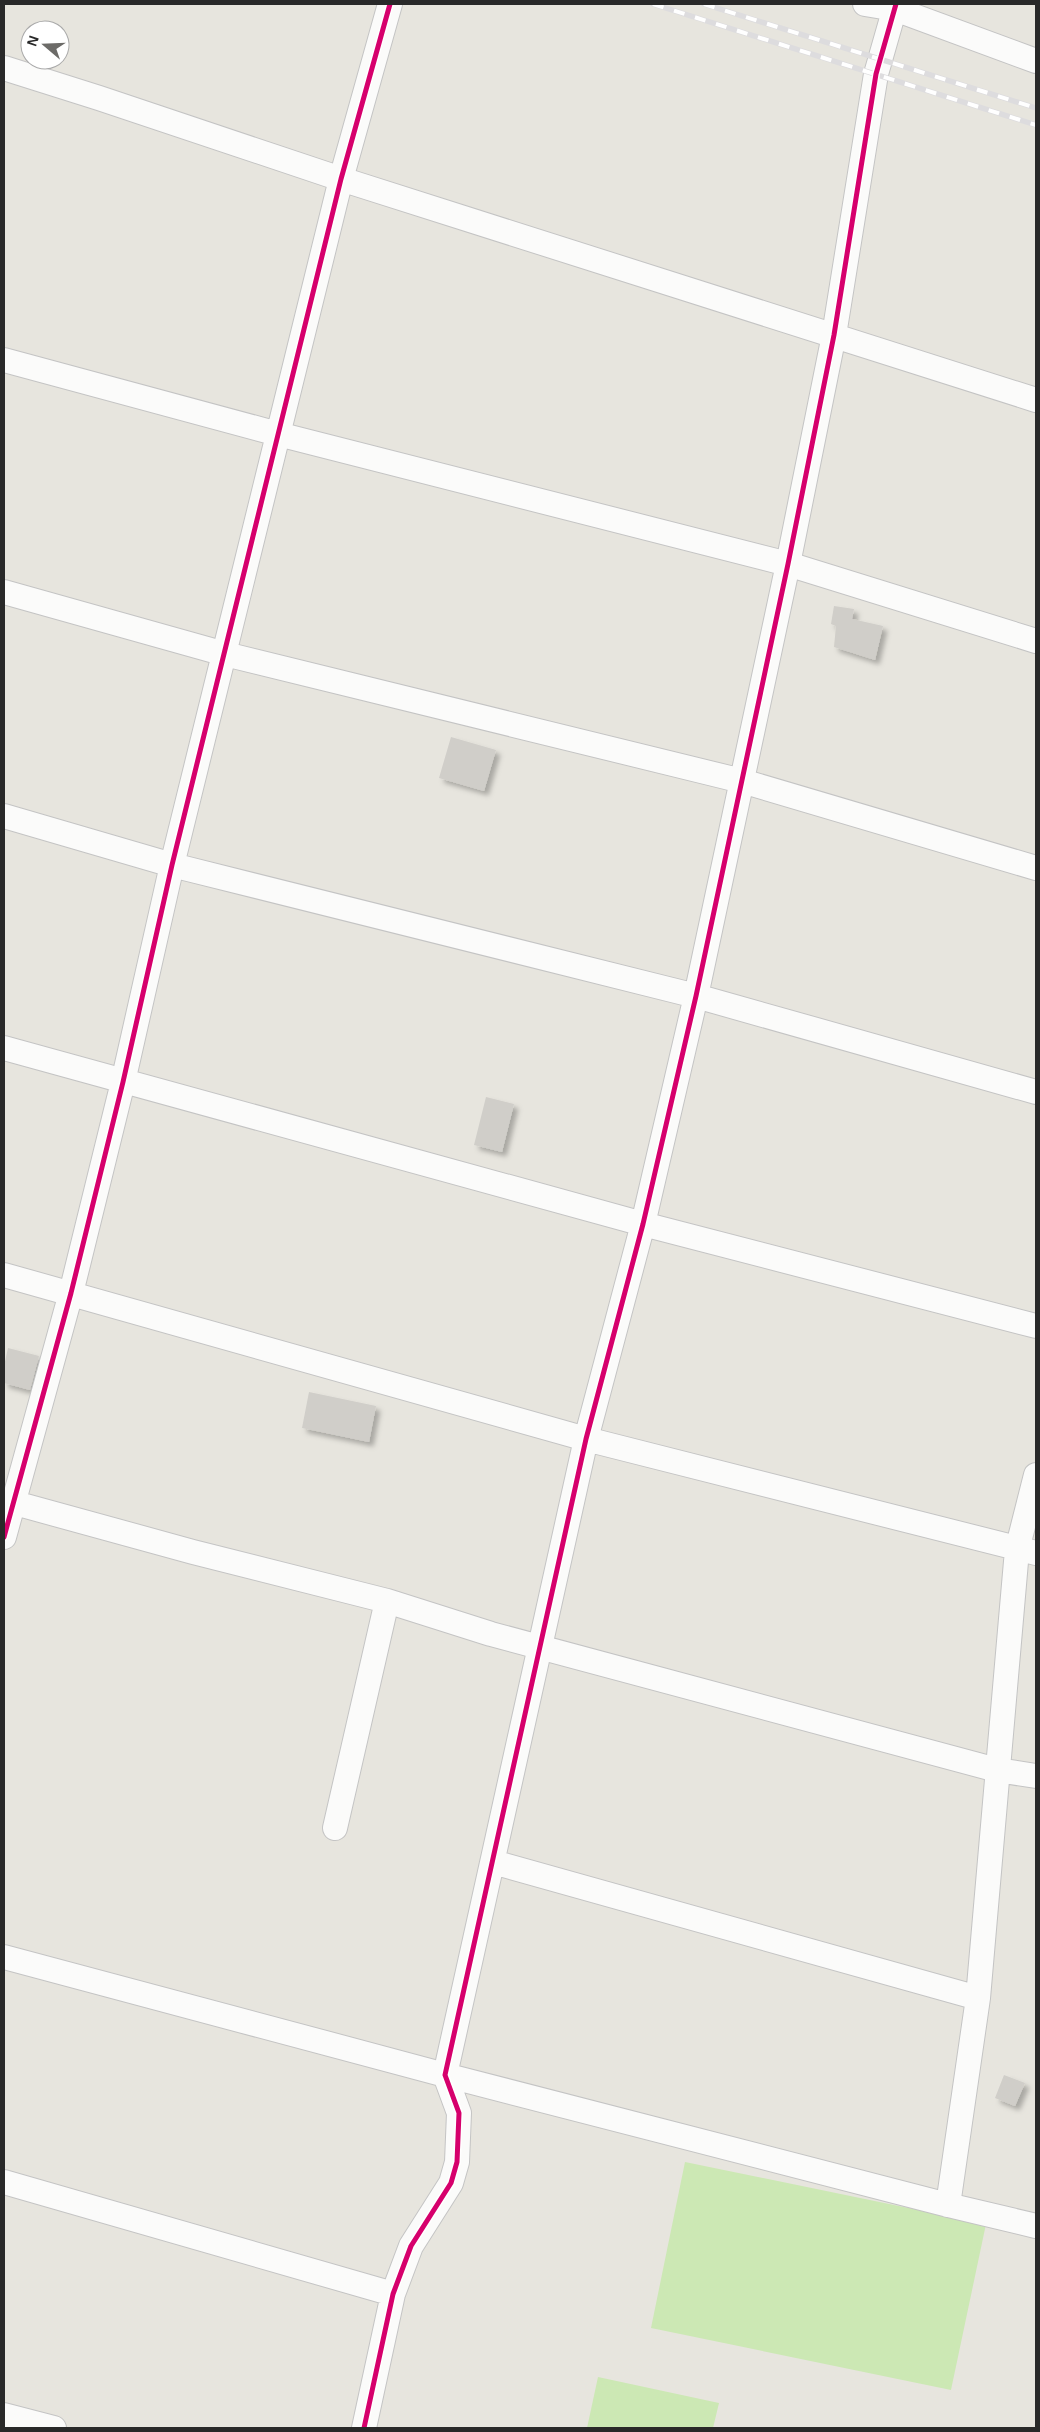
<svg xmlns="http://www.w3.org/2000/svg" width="1040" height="2432" viewBox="0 0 1040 2432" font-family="Helvetica,sans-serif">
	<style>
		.pitch { fill: #cce8b4 }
		.building { fill: #d0cec9; filter: url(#shadow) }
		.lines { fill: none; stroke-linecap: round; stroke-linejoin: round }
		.minor-casing { stroke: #c4c4c4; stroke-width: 26 }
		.minor { stroke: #fbfbfa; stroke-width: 24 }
		.rail-casing { stroke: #dddcde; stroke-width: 5.5 }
		.rail { stroke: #fff; stroke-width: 4; stroke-dasharray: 11; stroke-linecap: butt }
		.cycleway-casing { stroke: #fff; stroke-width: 8 }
		.cycleway { stroke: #d6006c; stroke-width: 5 }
	</style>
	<defs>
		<filter id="shadow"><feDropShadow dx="4.5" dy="4.5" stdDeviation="2.5" flood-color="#0004"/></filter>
	</defs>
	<rect width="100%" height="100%" fill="#e7e5de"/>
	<path class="pitch" d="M685,2162l301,62 -35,166 -300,-62z
		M598,2377l121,26 -6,25h-126z"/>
	<path class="building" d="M834,606l20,3 -2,10 31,7 -8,34 -41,-13 2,-21 -5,-2z
		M451,737l45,13 -12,41 -45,-13z
		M486,1097l28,7 -12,48 -28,-7z
		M8,1348l31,8 -9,34 -26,-7v-17z
		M309,1392l67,14 -7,36 -67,-14z
		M1004,2075l21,8 -10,23 -20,-8z"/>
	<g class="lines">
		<defs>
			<path id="minor" d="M865,4l30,5 141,52
				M4,68l95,30 242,81 695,221
				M4,360l274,74 510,130 248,77
				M4,592l221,62 517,127 294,87
				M4,816l168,49 524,131 340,96
				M4,1048l639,176 393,102
				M4,1275l582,164 450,114
				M4,1500l189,52 194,49 104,33 506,136 39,6
				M4,1537l67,-244 52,-211 49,-217 169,-686 49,-175
				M335,1828l52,-227
				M493,1862l485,136
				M4,1957l441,118 503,130 88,21
				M4,2182l389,112
				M948,2205l30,-207 39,-448 19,-75
				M4,2415l50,13
				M364,2428l29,-134 18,-48 40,-63 6,-21 2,-49 -14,-38 141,-636 57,-215 53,-228 92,-432 46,-229 42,-261 20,-70"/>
		</defs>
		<use href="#minor" class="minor-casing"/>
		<use href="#minor" class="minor"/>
		<defs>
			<path id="rail" d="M653,4l383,121
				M704,4l332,104"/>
		</defs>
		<use href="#rail" class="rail-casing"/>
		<use href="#rail" class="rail"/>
		<defs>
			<path id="cycleway" d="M4,1537l67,-244 52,-211 49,-217 169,-686 49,-175
				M364,2428l29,-134 18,-48 40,-63 6,-21 2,-49 -14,-38 141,-636 57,-215 53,-228 92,-432 46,-229 42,-261 20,-70"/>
		</defs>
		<use href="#cycleway" class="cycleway-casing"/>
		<use href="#cycleway" class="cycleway"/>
	</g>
	<rect width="1040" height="2432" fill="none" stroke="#292929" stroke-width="10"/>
	<g transform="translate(45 45) rotate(289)"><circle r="24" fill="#ffffff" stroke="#a9a9a9"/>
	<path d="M0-4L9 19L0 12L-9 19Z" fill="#6c6b68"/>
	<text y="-8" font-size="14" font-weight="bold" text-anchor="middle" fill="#292929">N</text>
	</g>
</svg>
